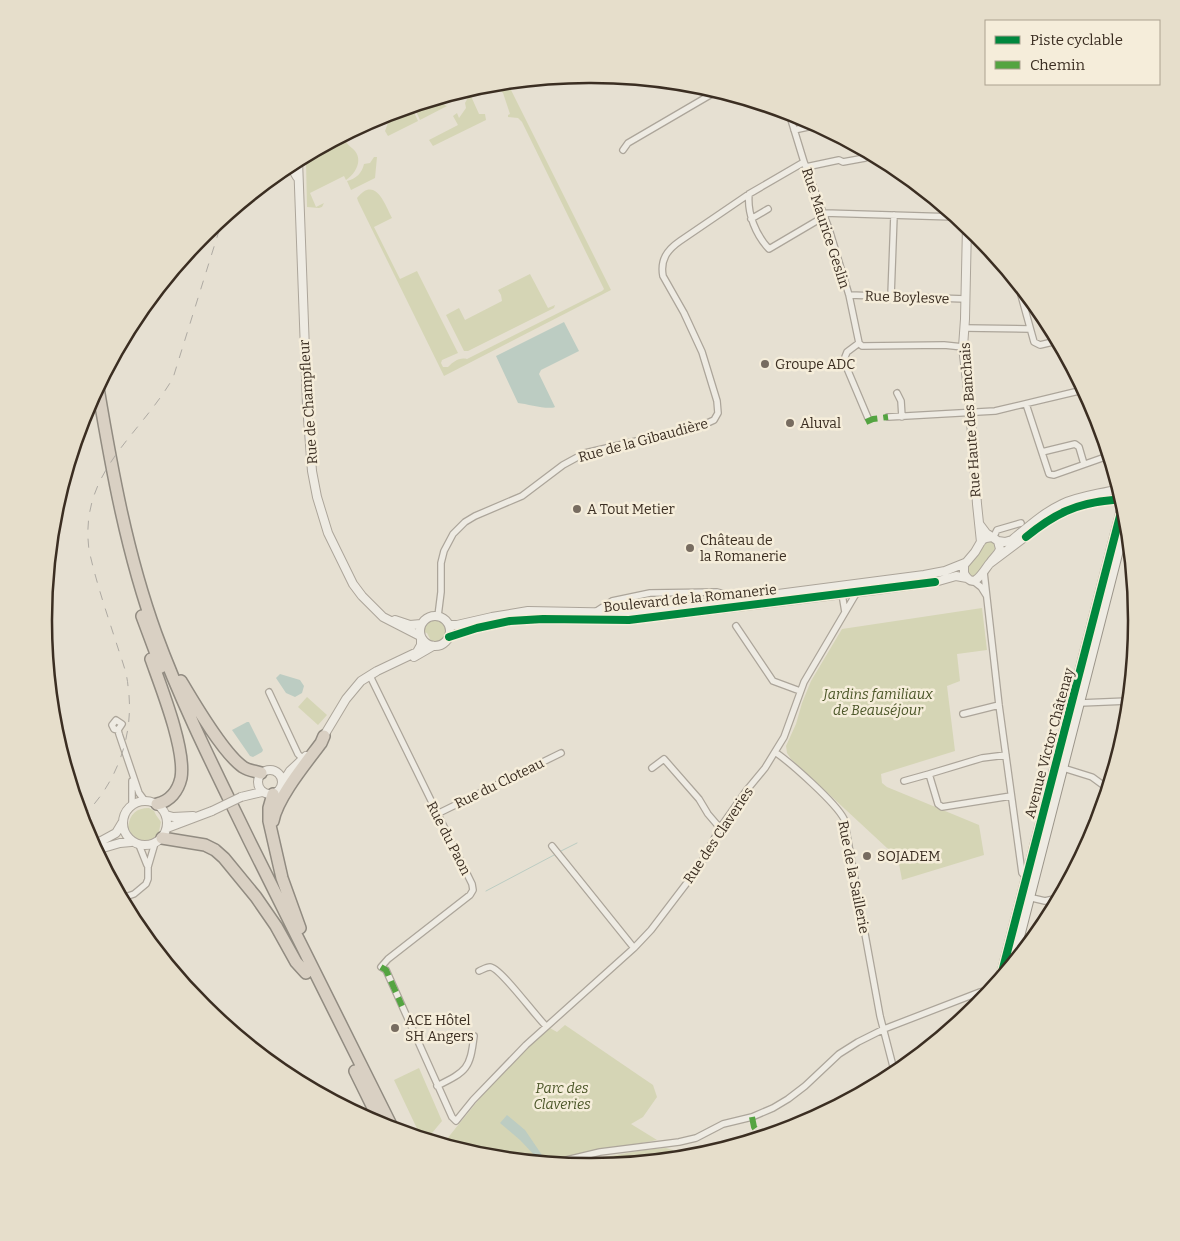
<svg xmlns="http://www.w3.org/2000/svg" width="1180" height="1241" viewBox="0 0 1180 1241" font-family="Bitter,serif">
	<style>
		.green { fill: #d5d5b5 }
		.water { fill: #bcccc2 }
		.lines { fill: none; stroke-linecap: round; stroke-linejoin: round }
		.stream { stroke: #bcccc2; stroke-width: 1 }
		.minor-casing { stroke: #aca59a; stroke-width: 8 }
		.tertiary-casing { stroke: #aca59a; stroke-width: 10 }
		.secondary-casing { stroke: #9b958a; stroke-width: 11 }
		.motorway-casing { stroke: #918b81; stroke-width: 14 }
		.minor { stroke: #eeebe3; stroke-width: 5.5 }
		.tertiary { stroke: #eeebe3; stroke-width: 8 }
		.secondary { stroke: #eeebe3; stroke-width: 9 }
		.motorway { stroke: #d9d0c3; stroke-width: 11 }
		.rail { stroke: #aeaaa3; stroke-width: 1; stroke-dasharray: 9 9; stroke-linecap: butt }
		.tertiary-bridge-casing { stroke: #aca59a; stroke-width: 10; stroke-linecap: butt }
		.tertiary-bridge { stroke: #eeebe3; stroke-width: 8 }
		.quiet { stroke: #54a441; stroke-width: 6; stroke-dasharray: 12 6; stroke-linecap: butt }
		.cycleway-casing { stroke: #f5edda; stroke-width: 11 }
		.cycleway { stroke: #00873e; stroke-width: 8 }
		.poi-dot { fill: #776c60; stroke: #f5edda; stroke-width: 2 }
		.labels { text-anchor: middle; stroke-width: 5; stroke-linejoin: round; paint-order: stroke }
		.street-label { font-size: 14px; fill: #3b2e22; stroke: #f5edda }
		.poi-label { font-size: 14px; fill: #3b2e22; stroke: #f5edda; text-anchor: start }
		.park-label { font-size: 14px; font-style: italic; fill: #4c5729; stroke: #f5edda }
		.rim { fill: none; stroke: #3b2e22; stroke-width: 2.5 }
	</style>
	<rect width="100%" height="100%" fill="#e6e0d2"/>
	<path class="green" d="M507,82l104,208 -167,86 -86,-175 -1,-3c18,-23 28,6 35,20l-18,9 26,52 17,-8 41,82 -16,7 -1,3 2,4h5c5,-5 11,-10 19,-8l135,-68 2,-2 -82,-167 -4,-4 -10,-1v-2l2,-1 -7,-21 -9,-9z
		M470,94l9,20h6l1,6 -53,26 -4,-6 29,-15 -5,-9 4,-3 2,5 7,-10 -1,-5z
		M433,100l14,6 -27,14 -6,-13z
		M412,108l6,13 -30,15 -3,-5 3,-8 11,-6 1,-4z
		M345,135c0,10 5,10 10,16 8,10 0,23 -9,29l-2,-4 -34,17 6,14 8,-4 -2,4 -3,1 -12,-1 -1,-45 13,-7 6,-9z
		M374,157h3l-2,21 -24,12 -4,-9c9,-2 15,-8 17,-17l6,-1z
		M530,274l18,34 7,-3 -1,3 -86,43h-4l-18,-36 13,-7 6,12 37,-19 -1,-6 -3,-5z
		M991,541l4,2 1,4c-1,3 -19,28 -22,29 -4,1 -4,-1 -7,-4l1,-7 7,-7 10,-15z
		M982,608l5,42 -30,4 3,27 -13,5 8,65 -74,23 1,9 5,4 92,38 5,30 -82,25 -5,-27 -10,-5 -96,-89 -4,-6 -1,-7 10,-22 6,-21 9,-22 31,-52z
		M431,620l9,1 6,6v8l-6,6h-9l-4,-8 -3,-1 1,-6z
		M307,697l20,18 -9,10 -20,-18z
		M149,808l5,3 2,4 5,7 -3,14c-12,8 -25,5 -30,-9 2,-13 8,-19 21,-19z
		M565,1025l88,60 4,12 -14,20 -12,7 26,16 -111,22 -63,-6 -40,-12c33,-41 65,-83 105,-117l9,5z
		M419,1068l23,53 -15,18 -6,-2 -27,-57z
		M666,1148l7,2 2,8 -85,9 -17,-2 4,-3 67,-12z"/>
	<path class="water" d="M564,322l15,29 -38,19 -2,4 16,33c-8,3 -27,-3 -37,-4l-22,-47z
		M280,674l20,6 4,6 -2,7 -7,4 -9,-4 -10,-15z
		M247,722h2l14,28 -1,2 -9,5 -3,-1 -18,-26z
		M507,1115l18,15 17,25 -4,4 -18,-19 -20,-17z"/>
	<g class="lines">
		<path class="stream" d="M559,852l18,-9
			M486,891l70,-37"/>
		<defs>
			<path id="minor" d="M789,113l15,49 25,67 20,66 10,48
				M794,130l23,-5
				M623,150l5,-7 89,-52
				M806,167l33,-7 4,2 22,-4 3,-1 2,-3
				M749,194c-2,20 7,41 20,55l56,-33
				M824,213l131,4
				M751,219l17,-10
				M849,295l117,4
				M1021,295l13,47 6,3 17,-4
				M891,296l3,-81
				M965,328l65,1
				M859,343l3,3 82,-1 19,2
				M859,343l-12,9 -2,5 1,9 22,52
				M897,393l4,8 1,16
				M1026,404l23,70 5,1 54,-19
				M888,417l107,-6 88,-21
				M1042,452l33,-8 4,3 5,17
				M993,538l4,-8 24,-7
				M984,572l15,133 23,168 5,5
				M972,580l9,7 5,8
				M595,612l17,-11 38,-8 67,-1 11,3 6,5
				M845,612l-3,-18c6,-5 13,-5 19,-10
				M438,616l3,-24v-29l3,-12 9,-17 12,-12 10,-6 47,-20 41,-31 22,-12 116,-27 13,-6 4,-7 -1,-12 -15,-49 -18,-39 -21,-37c-3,-16 4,-26 17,-35l69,-47 55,-32
				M736,626l37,55 27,10
				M371,678l101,206 1,6 -3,5 -82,64 -7,8 5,3 66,147 4,4 17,-21 53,-55 108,-97 17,-18 48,-63 21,-39 26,-37 19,-23 19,-31 20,-55 53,-90
				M269,692l29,62 5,5
				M1080,703l48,-2
				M963,714l36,-9
				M118,730l-4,-1 -2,-4 4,-5 6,4 -4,6 1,4 20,59 6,8
				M775,752c16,11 61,51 69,67l36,197 15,58
				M1006,755l-24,3 -53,16 9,30 4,3 69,-11
				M1060,767l32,10 15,11
				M652,768l12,-9 35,40 9,15 12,14
				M904,781l25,-7
				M132,805v-24
				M437,814l124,-61
				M139,845l8,20
				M552,846l82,102
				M1028,897l17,4 13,-3
				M122,898l12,-4 12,-10 2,-5v-12l7,-24
				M479,971c3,-1 7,-4 11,-4 10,0 46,50 56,59
				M437,1086c30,-15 33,-17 37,-50
				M554,1163l46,-11 79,-10 17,-4 27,-14 29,-7 21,-9 15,-9 17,-13 34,-32 19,-12 26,-13 96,-37 11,-3"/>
			<path id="tertiary" d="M298,160l9,245 5,66 5,26 11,36 25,51 9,12 21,21 37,19
				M290,165l7,12
				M967,226l-2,93 -2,28 7,60 7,97 4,38
				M980,525l6,8 12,8 2,8c-2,6 -7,9 -10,14 -7,8 -16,29 -26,10v-8l11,-13 7,-12 4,-2 6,-1
				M998,541l7,1 7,-2c16,-13 31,-27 50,-36 17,-8 38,-10 56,-15
				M989,564l57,-43 20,-11 21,-7 34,-4
				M420 631a15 15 0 1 1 30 0a15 15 0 1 1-30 0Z
				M395,620l15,5 11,-1
				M449,625h8l35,-8 36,-6 103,2 293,-38 21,-4 20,-8
				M449,637l28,-9 33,-7 33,-2 86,1 247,-30 59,-8 21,-6 11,2
				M414,657l19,-11
				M322,739l24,-40 15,-18 16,-10 40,-19 4,-7v-7
				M258 782a12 12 0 1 1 24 0a12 12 0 1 1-24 0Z
				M283,782l7,-11 16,-15
				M241,797l21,-5
				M123 823a22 22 0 1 1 44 0a22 22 0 1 1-44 0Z
				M166,815l7,2 20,-1
				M167,828l45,-17
				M94,845l22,-12 6,-10
				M96,850l24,-7 11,-1"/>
			<path id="secondary" d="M1013,962l113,-441
				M1001,976l122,-472"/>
			<path id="motorway" d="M98,388c14,83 29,166 58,246 26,71 60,138 93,206 48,97 96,193 144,289
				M142,616l19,51
				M151,659c10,28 35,91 30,119 -3,13 -11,23 -24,26
				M181,681c13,22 42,72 62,86 6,4 12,4 18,6
				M273,794l-4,14v13l13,57 18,50
				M273,821c4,-23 33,-58 48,-78l3,-7
				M162,838l43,7 10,5 9,8 32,39 20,29 20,36 10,11
				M355,1071l27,55"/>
		</defs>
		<use href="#minor" class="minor-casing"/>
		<use href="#tertiary" class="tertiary-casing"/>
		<use href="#secondary" class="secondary-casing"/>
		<use href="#motorway" class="motorway-casing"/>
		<use href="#minor" class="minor"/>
		<use href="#tertiary" class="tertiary"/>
		<use href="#secondary" class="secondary"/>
		<use href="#motorway" class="motorway"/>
		<path class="rail" d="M82,817c35,-33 53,-83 46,-131 -1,-14 -7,-28 -11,-41 -10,-31 -21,-63 -28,-95 -10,-78 49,-112 84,-172l50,-160"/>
		<defs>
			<path id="tertiary-bridge" d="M212,811l29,-14"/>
		</defs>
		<use href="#tertiary-bridge" class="tertiary-bridge-casing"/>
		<use href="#tertiary-bridge" class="tertiary-bridge"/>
		<path class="quiet" d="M866,422l7,-3 15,-2
			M381,967l5,3 16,36
			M752,1117l2,10 7,10"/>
		<defs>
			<path id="cycleway" d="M1026,537c28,-23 50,-34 87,-37
				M449,637l28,-9 33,-7 33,-2 86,1 306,-38
				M1001,976l119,-460"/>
		</defs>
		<use href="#cycleway" class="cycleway-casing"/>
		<use href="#cycleway" class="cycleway"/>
	</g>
	<g class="poi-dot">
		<circle cx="765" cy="364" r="5"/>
		<circle cx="790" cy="423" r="5"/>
		<circle cx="577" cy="509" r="5"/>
		<circle cx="690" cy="548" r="5"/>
		<circle cx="867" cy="856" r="5"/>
		<circle cx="395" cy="1028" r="5"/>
	</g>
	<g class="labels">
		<g class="street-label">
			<text transform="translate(826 228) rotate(72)" y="5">Rue Maurice Geslin</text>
			<text transform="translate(907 297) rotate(2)" y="5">Rue Boylesve</text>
			<text transform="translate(308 402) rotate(-94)" y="5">Rue de Champfleur</text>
			<text transform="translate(970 420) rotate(-94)" y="5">Rue Haute des Banchais</text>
			<text transform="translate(643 440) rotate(-15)" y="5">Rue de la Gibaudière</text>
			<text transform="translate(690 598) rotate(-6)" y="5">Boulevard de la Romanerie</text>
			<text transform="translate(1049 743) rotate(-75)" y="5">Avenue Victor Châtenay</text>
			<text transform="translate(499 783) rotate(-26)" y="5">Rue du Cloteau</text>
			<text transform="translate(718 835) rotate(-56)" y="5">Rue des Claveries</text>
			<text transform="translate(449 838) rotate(63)" y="5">Rue du Paon</text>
			<text transform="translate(854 877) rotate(79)" y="5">Rue de la Saillerie</text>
		</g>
		<g class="poi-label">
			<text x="775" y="369">Groupe ADC</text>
			<text x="800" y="428">Aluval</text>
			<text x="587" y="514">A Tout Metier</text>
			<text x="700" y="545">Château de<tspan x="700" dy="16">la Romanerie</tspan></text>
			<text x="877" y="861">SOJADEM</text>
			<text x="405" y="1025">ACE Hôtel<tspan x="405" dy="16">SH Angers</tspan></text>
		</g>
		<g class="park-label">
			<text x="878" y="699">Jardins familiaux<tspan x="878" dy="16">de Beauséjour</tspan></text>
			<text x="562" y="1093">Parc des<tspan x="562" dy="16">Claveries</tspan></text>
		</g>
	</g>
	<path d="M0 0H1180V1241H0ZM589 83H591A537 537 0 0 1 1128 620V621A537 537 0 0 1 591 1158H589A537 537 0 0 1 52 621V620A537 537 0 0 1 589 83Z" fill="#e6decb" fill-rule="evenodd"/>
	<path class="rim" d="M589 83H591A537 537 0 0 1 1128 620V621A537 537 0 0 1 591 1158H589A537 537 0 0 1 52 621V620A537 537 0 0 1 589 83Z"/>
	<rect x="985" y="20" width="175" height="65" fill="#f5edda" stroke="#aba190"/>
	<rect x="995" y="36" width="25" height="8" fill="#00873e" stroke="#aba190"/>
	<text x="1030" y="45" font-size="15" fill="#3b2e22">Piste cyclable</text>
	<rect x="995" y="61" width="25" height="8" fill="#54a441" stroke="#aba190"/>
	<text x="1030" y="70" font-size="15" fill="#3b2e22">Chemin</text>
</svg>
